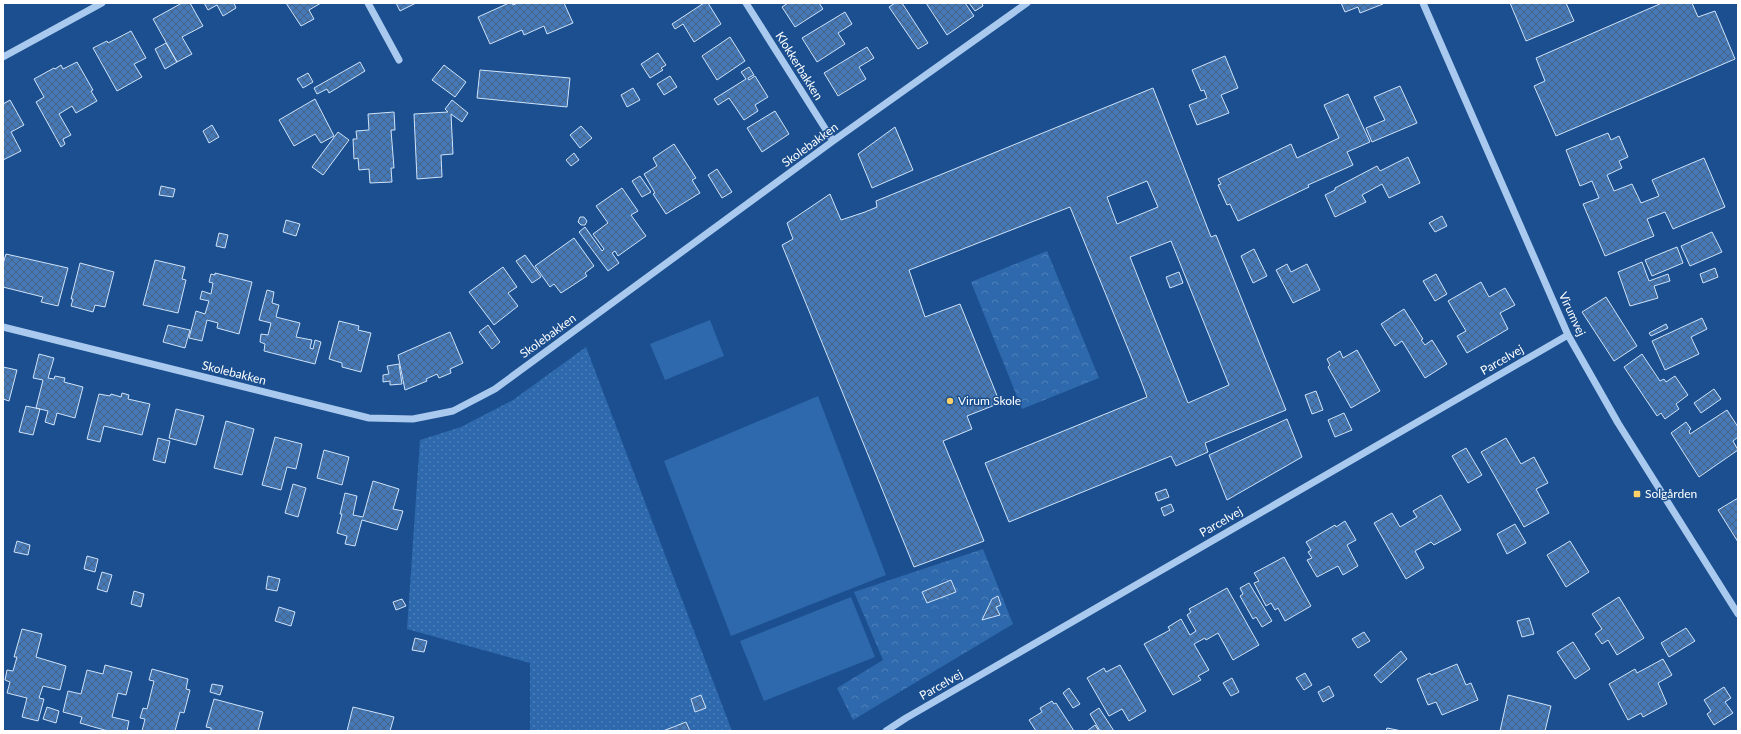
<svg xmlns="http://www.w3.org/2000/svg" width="1741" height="734" viewBox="0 0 1741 734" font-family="Lato,sans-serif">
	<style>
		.grass { fill: url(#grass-dots) }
		.forest { fill: url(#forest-crowns) }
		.garden { fill: #2e69ad }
		.building { fill: url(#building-cross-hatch); stroke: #cfe3fa; fill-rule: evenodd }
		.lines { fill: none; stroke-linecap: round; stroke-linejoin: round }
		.minor { stroke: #a9c9ee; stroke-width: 7 }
		.poi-dot { fill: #ffd166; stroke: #1b4f8f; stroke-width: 1.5 }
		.labels { text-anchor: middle; stroke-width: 3; stroke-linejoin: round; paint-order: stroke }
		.street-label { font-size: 12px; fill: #fff; stroke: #1b4f8f }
		.poi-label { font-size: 12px; fill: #fff; stroke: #1b4f8f; text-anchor: start }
	</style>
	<defs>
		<pattern id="grass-dots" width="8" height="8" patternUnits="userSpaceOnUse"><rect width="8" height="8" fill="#2e69ad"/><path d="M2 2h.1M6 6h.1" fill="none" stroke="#4d80b9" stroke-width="1.8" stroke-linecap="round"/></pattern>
		<pattern id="forest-crowns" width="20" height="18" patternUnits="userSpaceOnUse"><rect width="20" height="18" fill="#2e69ad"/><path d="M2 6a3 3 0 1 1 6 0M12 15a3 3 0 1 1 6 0" fill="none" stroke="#4d80b9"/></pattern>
		<pattern id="building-cross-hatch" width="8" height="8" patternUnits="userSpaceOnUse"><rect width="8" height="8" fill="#4478b7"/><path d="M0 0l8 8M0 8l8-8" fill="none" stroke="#486282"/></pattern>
	</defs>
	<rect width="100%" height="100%" fill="#1b4f8f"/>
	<path class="grass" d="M586,347l146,384h-202v-68l-123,-34 13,-189 41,-13 52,-27z"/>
	<path class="forest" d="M1047,251l52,127 -77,31 -51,-127z
		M983,549l30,75 -160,96 -16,-32 46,-28 -29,-68z"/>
	<path class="garden" d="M710,320l14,36 -59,24 -15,-36z
		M818,396l68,179 -155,61 -67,-175z
		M851,597l24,60 -111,44 -24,-60z"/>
	<path class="building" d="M182,3h8l13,23 -21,11 10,17 -15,8 -24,-43z
		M204,3h30l2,5 -13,8 -6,-11 -9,5z
		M286,3h35l-12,7 5,9 -13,7z
		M396,3h20l-16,8z
		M509,3h3l1,2 5,-2h46l9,20 -26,11 -3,-8 -20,9 -2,-5 -32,14 -12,-27z
		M704,3h4l13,21 -27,18 -11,-18 -8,5 -3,-5z
		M788,3h31l4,6 -28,18 -13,-20z
		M895,3h7l26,40 -10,6 -29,-42z
		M926,3h39l9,13 -27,19z
		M969,3h13l1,3 -8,5z
		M1341,3h41l1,1 -23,9 -2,-6 -13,5z
		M1510,3h56l8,18 -48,20z
		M1662,3h30l6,14 17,-6 20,48 -179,77 -22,-50 11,-5 -9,-23z
		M845,12l7,12 -14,9 7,11 -28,18 -15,-24z
		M131,31l15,27 -12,6 8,13 -25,14 -24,-43 14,-7 1,2z
		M730,37l15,24 -28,19 -15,-24z
		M166,43l11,19 -12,7 -10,-20z
		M867,47l7,11 -15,9 7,12 -28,17 -14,-23z
		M658,53l8,12 -5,3 2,2 -13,8 -9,-14z
		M1225,56l13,32 -17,7 8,18 -32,12 -8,-20 18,-7 -3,-8 -3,1 -9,-21z
		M77,62l16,28 -2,1 6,10 -21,12 -4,-7 -13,8 12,21 -8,4 2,5 -4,3 -25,-45 8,-5 -10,-18 20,-11 1,1 6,-4 2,4z
		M360,62l5,9 -36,22 -2,-4 -10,5 -3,-6z
		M444,65l22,17 -11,15 -23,-17z
		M749,67l5,8 -6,3 1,2 6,-4 13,21 -13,8 3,6 -14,9 -15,-22 -11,7 -4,-6 32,-20 -5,-7z
		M480,70l90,8 -3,29 -90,-9z
		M308,73l5,9 -10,6 -6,-9z
		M670,76l7,11 -13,8 -7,-11z
		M1400,86l17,37 -45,19 -6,-14 19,-8 -11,-23z
		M633,88l7,12 -13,7 -6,-12z
		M1153,88l58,149 5,-2 70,175 -81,33 3,9 -32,14 -5,-10 -162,66 -24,-59 162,-66 -7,-19 -70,-171 -161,63 16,47 35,-13 40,99 -33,13 5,13 -29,12 41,100 -70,26 -132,-322 11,-6 -6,-16 43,-29 11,26 24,-8 12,-5 -1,-6zM1147,181l11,26 -41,17 -10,-27zM1171,241l58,144 -41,18 -58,-146z
		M1348,94l22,48 -23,10 6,13 -45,20 1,2 -71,34 -8,-17 -3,1 -9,-20 3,-1 -3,-5 73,-35 6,14 42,-20 -15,-33z
		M315,99l19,37 -13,7 -6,-9 -21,12 -15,-26z
		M10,100l14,25 -13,7 10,19 -18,9v-56z
		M452,100l16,13 -6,9 -11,-8 2,40 -12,1 1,22 -25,2 -3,-65 34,-2 -3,-3z
		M775,111l14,23 -27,18 -15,-24z
		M394,112l1,18h-4l3,38h-3l1,14 -22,1 -1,-14 -10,1 -1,-12 -4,1 -1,-20h4l-1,-8 13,-1 -1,-16z
		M212,125l7,12 -10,6 -6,-12z
		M581,126l11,12 -12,10 -10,-13z
		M895,127l18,43 -41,18 -14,-34z
		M338,132l11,8 -26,35 -11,-8z
		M1608,133l3,7 8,-4 9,21 -9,4 3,7 -15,7 7,16 18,-7 9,19 18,-7 -7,-16 52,-22 21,49 -52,22 -8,-17 -18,7 7,17 -49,20 -22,-52 16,-6 -7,-17 -12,5 -14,-36z
		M674,144l22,34 -4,2 8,13 -34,21 -13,-20 2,-1 -11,-19 13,-8 -4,-8z
		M574,153l5,7 -8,6 -5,-6z
		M1408,157l12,26 -31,15 -7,-14 -20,11 4,7 -31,15 -10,-22 10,-5v-2l42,-22 3,5z
		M717,169l15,23 -10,6 -14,-23z
		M640,176l11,16 -9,5 -10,-16z
		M161,186l14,3 -2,8 -14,-2z
		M622,188l16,23 -7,4 15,21 -28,20 -3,-5 -3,2 7,10 -11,8 -29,-39 6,-5 17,24 2,-2 -11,-15 15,-11 -12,-17z
		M1442,216l5,10 -12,6 -6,-9z
		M580,217h4l3,4 -2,4h-4l-3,-3z
		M286,220l14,4 -4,12 -13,-4z
		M1712,232l10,20 -32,14 -9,-20z
		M219,233l9,2 -3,13 -9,-2z
		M574,238l20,28 -9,7 2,3 -26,17 -7,-9 -4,3 -15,-21z
		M1677,247l6,16 -31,13 -7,-16z
		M1254,249l13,27 -14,7 -12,-27z
		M6,254l62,14 -10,38 -17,-4 2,-5 -40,-10v-23z
		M525,255l16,22 -9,6 -16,-22z
		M155,260l30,7 -3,12 4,1 -8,33 -35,-8z
		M1642,262l7,19 19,-7 2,7 -16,5 4,12 -28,8 -12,-34z
		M80,263l34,9 -9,35 -10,-2 -2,7 -22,-6 2,-7h-2z
		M1287,264l4,8 16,-8 13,26 -27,13 -17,-33z
		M503,267l14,20 -9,6 10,13 -24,19 -25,-33z
		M1715,268l3,9 -15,6 -3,-9z
		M1179,272l4,11 -13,5 -4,-11z
		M215,273l37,9 -13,52 -22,-6 1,-5 -11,-3 -5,21 -13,-3 7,-27 9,3 4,-13 -9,-2 2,-8 9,3 2,-11 -4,-1 2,-8 4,1z
		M1436,274l11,20 -12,7 -12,-20z
		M1481,282l8,15 16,-9 10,17 -15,8 8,16 -41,24 -10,-17 9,-5 -18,-30z
		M267,290l7,2 -2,11 7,2 -3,12 24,6 -4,14 16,3 -2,8 3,1 2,-9 6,2 -6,22 -51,-13 1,-7 -5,-2 1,-8 7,1 3,-12 -12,-3z
		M1606,297l31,49 -23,15 -32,-49z
		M1404,309l19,30 -2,1 4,5 7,-5 15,24 -22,14 -23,-37 -7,5 -14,-22z
		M1702,318l5,11 -16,8 8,17 -34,16 -13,-29z
		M339,321l20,5 -1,4 13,3 -10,39 -19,-5v-4l-13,-4z
		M1666,324l2,4 -17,8 -2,-3z
		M168,325l22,5 -5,18 -22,-6z
		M488,325l12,17 -8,7 -13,-17z
		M450,332l13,31 -13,6 1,4 -12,5 -2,-4 -11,5 1,2 -22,9 -7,-35z
		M1357,350l23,41 -29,17 -23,-41 2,-2 -3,-6 13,-8 3,7z
		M39,354l15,4 -6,20 6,1 1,-3 10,2 -1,4 19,5 -8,31 -18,-5 -3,12 -9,-3 3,-11 -12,-3 7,-28 -10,-2z
		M1642,354l18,27 4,-2 2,3 9,-6 13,19 -12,9 3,5 -14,10 -4,-6 -4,3 -33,-49z
		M399,364l3,20 -12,1v-4l-7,1v-7l6,-1 -2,-8z
		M3,367l14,3 -8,31 -6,-2z
		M1714,389l7,10 -20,14 -7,-10z
		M1316,391l7,19 -11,4 -7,-19z
		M122,393l7,2 -1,4 22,5 -8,31 -38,-9 -4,16 -13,-3 12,-45 11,2 1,-2 10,3z
		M26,406l14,3 -7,26 -14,-3z
		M176,409l28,7 -8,29 -27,-7z
		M1727,410l11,17v10l-5,4 5,9 -39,27 -28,-44 15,-11 5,7 -2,2 1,3z
		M1344,413l8,17 -17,7 -7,-17z
		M1287,419l15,38 -75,43 -18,-45z
		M226,421l28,8 -12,46 -28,-7z
		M275,437l27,7 -6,25 -9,-2 -6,23 -19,-5z
		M158,438l12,3 -5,22 -12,-3z
		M1506,438l15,26 13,-7 14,26 -12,6 13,24 -25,14 -43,-75z
		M1466,448l16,27 -14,8 -16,-27z
		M324,450l25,7 -7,28 -25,-7z
		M373,481l26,8 -6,20 10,2 -6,19 -35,-10 -7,26 -10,-2 2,-8 -10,-3 5,-19h-2l5,-21 12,3 -4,19 10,2z
		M293,484l13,4 -8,29 -13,-4z
		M1166,489l3,8 -11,4 -3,-8z
		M1441,495l20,35 -27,15 -3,-3 -16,9 9,17 -18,11 -32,-56 18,-10 8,14 17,-10 -4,-6z
		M1738,498v44l-20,-32z
		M1171,504l3,7 -10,5 -3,-8z
		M1345,521l11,19 -9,5 11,21 -15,9 -5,-9 -21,11 -10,-17 5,-2 -4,-6 3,-2 -5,-8 29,-17 1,2z
		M1515,524l11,19 -19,11 -10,-20z
		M17,541l13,4 -2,10 -14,-3z
		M1570,541l19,31 -23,15 -19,-32z
		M87,556l11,3 -3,13 -11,-3z
		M1284,557l27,49 -26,15 -7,-13 -3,2 -4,-7 -5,3 -12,-23 5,-2 -5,-8z
		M102,572l10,3 -5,17 -10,-3z
		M268,576l12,3 -3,12 -11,-2z
		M951,580l5,12 -29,11 -5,-11z
		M1249,583l23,38 -10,6 -6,-10 -3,2 -13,-23 3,-2 -3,-6z
		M1227,588l32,57 -26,15 -15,-27 -12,7 -1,-2 -11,6 15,26 -11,6 3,4 -28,15 -29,-51 26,-14 -2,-3 13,-8 9,16 6,-4 -9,-16 4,-3 -2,-3z
		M134,591l10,3 -3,13 -10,-3z
		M998,596l3,9 -5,2 4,8 -18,5 10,-21z
		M1619,597l25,41 -27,17 -9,-15 -6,4 -7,-10 7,-5 -10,-15z
		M402,599l4,7 -10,4 -3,-8z
		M279,607l16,5 -4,14 -16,-5z
		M1529,618l5,16 -12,3 -5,-16z
		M1686,628l9,13 -26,16 -8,-14z
		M22,629l20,5 -6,23 30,9 -6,24 -17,-4 -4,12 5,1 -6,22 -16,-4 5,-19 -20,-5 3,-11 -5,-2 2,-10 6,1 4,-14h-3z
		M1364,632l6,9 -12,7 -6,-9z
		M415,638l12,3 -3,11 -12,-2z
		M1573,642l17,27 -15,10 -18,-27z
		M1401,651l6,8 -26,24 -7,-8z
		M1663,659l9,16 -14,8 9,21 -24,13 -2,-4 -13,7 -19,-36 26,-15 2,4z
		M1457,664l9,21 5,-2 7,17 -36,15 -6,-13 -8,3 -11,-26 13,-6 1,2z
		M105,665l27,7 -6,23 -8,-2 -6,24 17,4 -2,10h-19l-28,-8 2,-6 -19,-5 5,-21 13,3 6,-24 16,4z
		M1120,665l26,46 -17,10 -7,-12 -13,7 -22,-38 17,-10 2,4z
		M152,669l36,10 -2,10 4,1 -6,23 -4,-1 -5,19h-33l3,-12 -5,-1 3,-10 4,1 7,-28 -5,-1z
		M1305,673l7,12 -8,5 -8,-12z
		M1232,678l7,14 -8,4 -8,-13z
		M212,684l11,2 -3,9 -10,-3z
		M1329,686l5,10 -11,6 -5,-10z
		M1724,687l7,11 -6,4 8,11 -19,12 -7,-11 4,-3 -7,-11z
		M1069,688l11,16 -7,4 -10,-15z
		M701,695l5,13 -11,4 -4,-13z
		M1508,695l43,11 -6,25h-45z
		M214,699l49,13 -5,19h-47v-3l-5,-1z
		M1052,701l2,3 2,-1 18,28h-38l-7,-11 13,-8 -2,-4z
		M47,707l12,4 -3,12 -13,-4z
		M353,707l41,10 -4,14h-43z
		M1099,708l15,23h-14l-10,-17z
		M686,722l4,9h-27z
		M1095,725l4,6h-12z
		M1387,728l15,3h-16z"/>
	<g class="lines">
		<path class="minor" d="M368,3l31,57
			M746,3l87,138
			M1423,3l145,332 50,88 120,191
			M3,57l99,-54
			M3,327l366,91 44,1 40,-8 42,-22 338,-248 194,-138
			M886,731l20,-13 662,-383"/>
	</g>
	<g class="poi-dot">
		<circle cx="950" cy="401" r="4"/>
		<rect x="1633" y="490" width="8" height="8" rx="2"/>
	</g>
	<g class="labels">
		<g class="street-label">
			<text transform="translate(799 66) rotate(58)" y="4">Klokkerbakken</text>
			<text transform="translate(810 145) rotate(-36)" y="4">Skolebakken</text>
			<text transform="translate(1572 314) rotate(65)" y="4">Virumvej</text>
			<text transform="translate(548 336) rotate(-36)" y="4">Skolebakken</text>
			<text transform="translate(1502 360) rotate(-30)" y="4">Parcelvej</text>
			<text transform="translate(234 373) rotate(14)" y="4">Skolebakken</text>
			<text transform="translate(1221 522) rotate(-30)" y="4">Parcelvej</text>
			<text transform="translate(941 685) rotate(-30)" y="4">Parcelvej</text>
		</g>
		<g class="poi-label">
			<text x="958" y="405">Virum Skole</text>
			<text x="1645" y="498">Solgården</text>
		</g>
	</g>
	<rect width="1741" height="734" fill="none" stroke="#ffffff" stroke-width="8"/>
</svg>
